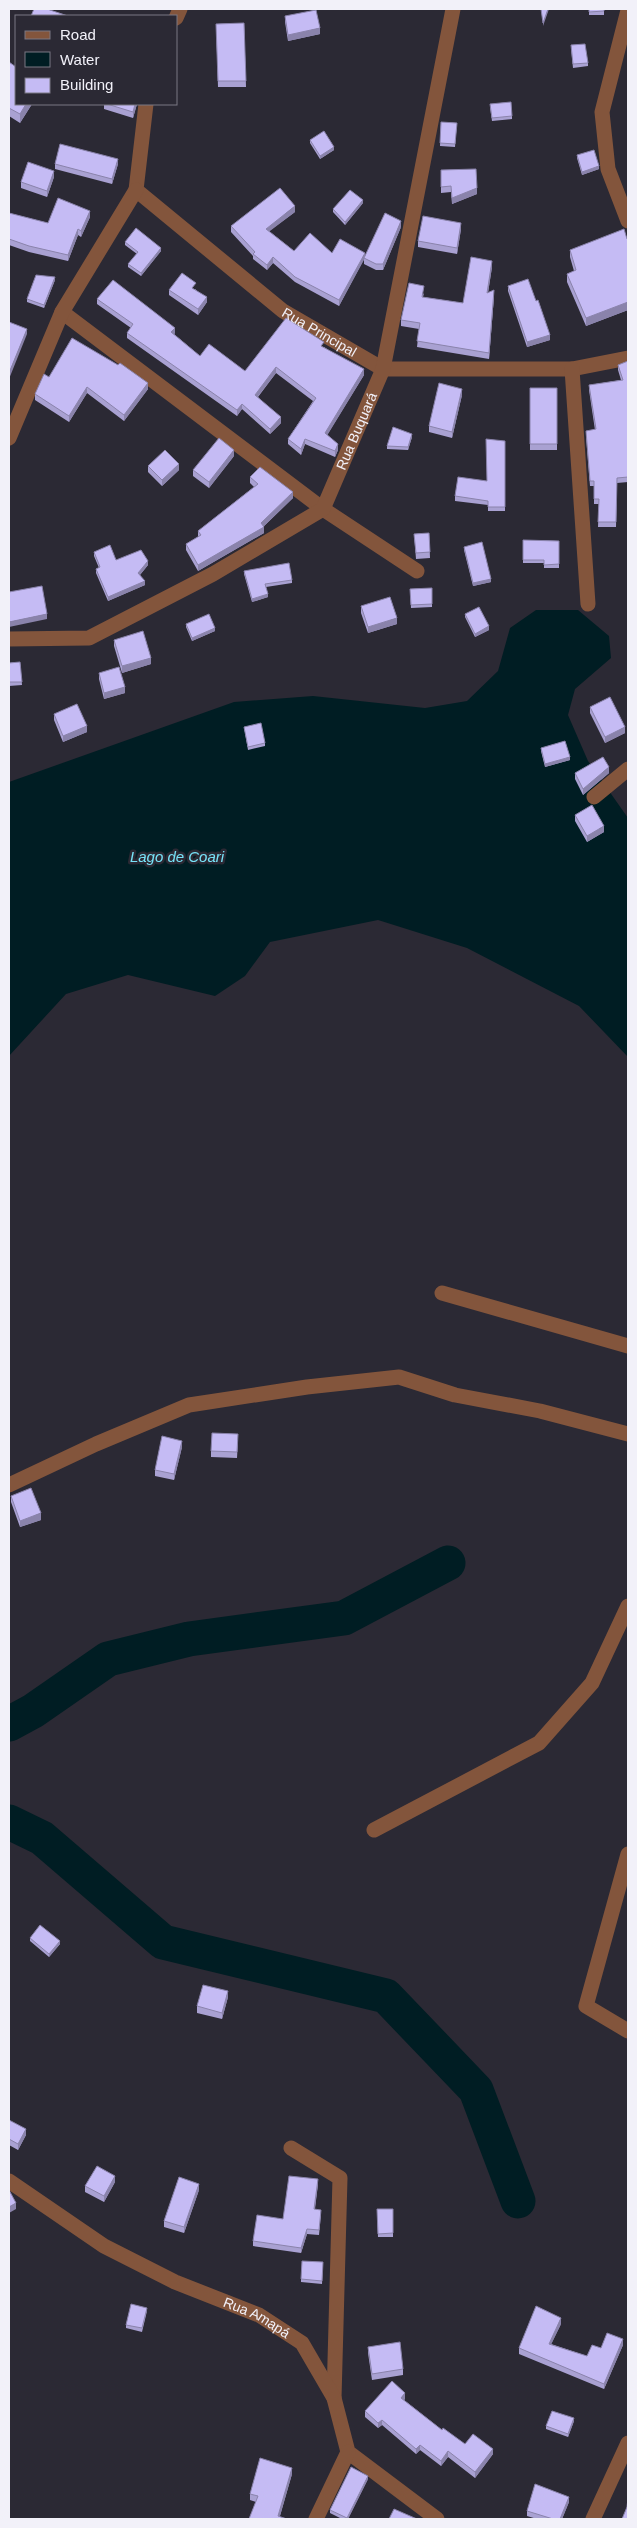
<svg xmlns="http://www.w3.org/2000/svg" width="637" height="2528" viewBox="0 0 637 2528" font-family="Arial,sans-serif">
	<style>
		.water { fill: #001d23 }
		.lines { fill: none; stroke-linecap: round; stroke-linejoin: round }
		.river { stroke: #001d23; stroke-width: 35 }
		.minor { stroke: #83553c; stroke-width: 15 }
		.wall { fill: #a9a1d2 }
		.shaded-wall { fill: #8a83ab }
		.building { fill: #c5bbf4; stroke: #8a83ab }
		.labels { text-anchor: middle; stroke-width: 5; stroke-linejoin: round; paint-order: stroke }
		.street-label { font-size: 14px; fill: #f2f1f9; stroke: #2b2934 }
		.water-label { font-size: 15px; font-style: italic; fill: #77e3f8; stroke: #2b2934 }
	</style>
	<rect width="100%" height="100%" fill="#2b2934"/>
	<path class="water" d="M536,610h42l31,26 2,22 -36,31 -7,26 20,46 40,57v239l-49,-51 -112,-58 -89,-28 -108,22 -25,34 -30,20 -87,-21 -62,19 -57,62v-274l225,-80 79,-6 112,12 42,-7 31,-30 12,-43z"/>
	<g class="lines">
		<path class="river" d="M9,1724l24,-13 75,-52 81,-20 155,-21 104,-55
			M9,1822l33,16 121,104 223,54 90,94 42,111"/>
		<g class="minor">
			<path d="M628,10l-26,102 6,57 20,52"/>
			<path d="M176,18l4,-9"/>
			<path id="s1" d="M146,104l-10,86 147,121 100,58h189l56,-11"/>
			<path d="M62,312l261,197 94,62"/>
			<path d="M572,369l16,235"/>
			<path d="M9,438l53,-126 74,-122"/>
			<path id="s2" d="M9,639l80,-1 124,-64 110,-65 60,-140 70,-360"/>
			<path d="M594,797l34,-28"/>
			<path d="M442,1293l186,53"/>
			<path d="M9,1485l87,-41 93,-39 118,-18 92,-10 56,18 85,16 88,23"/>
			<path d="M374,1830l165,-87 53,-60 36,-77"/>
			<path d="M628,1854l-42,152 42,25"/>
			<path d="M291,2148l49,30 -6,220"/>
			<path id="s3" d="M9,2181l95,65 71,36 84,33 43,28 32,55 14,54 89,67"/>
			<path d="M316,2519l32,-67"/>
			<path d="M593,2519l35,-76"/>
		</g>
	</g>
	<path class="wall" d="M589,9h15v6h-15z
		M285,16l35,18 -32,7 -3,-19z
		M244,23l2,64h-28l-2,-63z
		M571,48l17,15v3l-15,2z
		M9,62l23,42 -12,19 -11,-7z
		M104,104h33l-4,14 -29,-9z
		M490,107l22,9v3l-20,2z
		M441,122l16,1 -2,24 -15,-1z
		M310,140l24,10 -14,9 -10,-16z
		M577,155l22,14 -17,6 -5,-17z
		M55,164h63l-6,20 -57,-15z
		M441,170l36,24 -25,10 -1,-12 -10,1z
		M54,177l-7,20 -26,-9v-6z
		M363,203l-18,22 -12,-13v-3z
		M295,212l-26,19 25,20 38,2 33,4 36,-30 -18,43h-7l-12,-6v-5l-25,47 -44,-24 -22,-19 -6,7 -14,-11v-3l-22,-24v-6z
		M9,213l39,10 42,-6 -9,20 -3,-2 -10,26 -39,-9 -20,-7z
		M461,229l-4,25 -39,-7v-6z
		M628,238v72l-42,16 -19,-44v-8l7,-3 -4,-14v-7z
		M125,242l36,9 -20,25 -13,-9v-3l9,-10 -12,-9z
		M492,267l-4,26 6,3 -5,63 -72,-12 2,-18 -18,-3v-6l23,-27 -1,4 40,6z
		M55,280l-11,28 -17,-6v-3z
		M508,286l42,54 -23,7 -19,-56z
		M195,289l12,13 -9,13 -29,-20v-5l27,-1z
		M97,299l78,34 -1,1 26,22 45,15 79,-24 40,28 -37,60 11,15 -3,7 -30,-13 -4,11 -13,-11v-5l25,-38 -37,-28 -18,24 23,26 -11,11 -28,-25 -5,7 -110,-78v-5l4,-5 -34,-24z
		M628,361v121l-11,1 -1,44h-18l1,-23h-5v-18h-4l-4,-50v-5l9,-1 -6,-40v-5l32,-5 -3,-10v-5z
		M49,377l99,12 -24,32 -37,-28 -18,29 -34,-22v-6z
		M530,388h27v62h-27z
		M462,395l-10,43 -23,-6v-6z
		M412,437l-4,13 -21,-1v-3z
		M505,441v70h-17v-6l-33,-4v-5l32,-15z
		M234,456l-25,32 -16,-12v-6z
		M148,466l31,4 -17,16 -14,-14z
		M250,477l43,21 -30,29 1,6 -66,38 -12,-21v-6l12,-7v-6l56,-44 -4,-4z
		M429,533l1,25 -14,1 -2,-25z
		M523,540l36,1v27h-15v-5h-21z
		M464,547l27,35 -18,4 -9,-36z
		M94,552l22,8 32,5 -8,10 5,10 -37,16 -12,-28v-4l3,-1 -5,-12z
		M244,571l48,9v3l-26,4 2,10 -16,5 -8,-28z
		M432,588v19l-21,1 -1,-19z
		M361,606l36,18 -29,9 -7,-20z
		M465,614l24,16 -14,7 -10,-20z
		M186,624l29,7 -23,10 -6,-14z
		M114,640l37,24 -29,9 -8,-27z
		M20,662l2,23 -13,1v-23z
		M99,673l26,20 -21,6 -5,-20z
		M590,707l35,26 -20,10 -15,-30z
		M54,714l33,18 -24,10 -9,-22z
		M244,727l21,16v3l-17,4z
		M541,748l29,12 -25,7 -4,-16z
		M575,773h34l-26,22 -8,-16z
		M575,815l29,17 -17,10 -12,-21z
		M238,1440l-1,18 -26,-1v-6z
		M182,1447l-8,33 -19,-4v-6z
		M11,1496l30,24 -21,7 -9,-25z
		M30,1938l30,6 -11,13 -19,-16z
		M228,1997l-6,22 -25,-6v-7z
		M9,2120l17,15 -8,15 -9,-5z
		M115,2182l-11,20 -19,-10v-6z
		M318,2184l-3,25 6,5 -2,21 -12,-1 -6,19 -48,-7v-5l30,-22z
		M199,2190l-15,43 -20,-6v-6z
		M377,2209l16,24v4h-15z
		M323,2262l-1,22 -21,-2v-3z
		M147,2311l-5,21 -16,-4v-3z
		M561,2324l-10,20 36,12 14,-8 22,-3 -19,44 -85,-35v-6z
		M368,2347l35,22v6l-31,5 -4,-27z
		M405,2399l-1,1 38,30 23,14 28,10 -18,24 -27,-21 -7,9 -21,-16 -4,4 -34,-29 -4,3 -13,-11v-6z
		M574,2421l-6,16 -22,-8v-3z
		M292,2474l-12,42 -31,3 7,-17 -6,-2v-6z
		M368,2479l-20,40h-6l-12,-6v-3z
		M569,2502l-7,17h-25l-10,-3v-5z"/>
	<path class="shaded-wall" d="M548,9h1l-6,17v-3z
		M320,28v6l-32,7v-6z
		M26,104h6l-12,19v-9z
		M135,104h2l-4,14v-6z
		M334,147v3l-14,9v-3z
		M118,159v5l-6,20v-5z
		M599,166v3l-17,6v-3z
		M54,171v6l-7,20v-6z
		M477,188v6l-25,10v-6z
		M363,200v3l-18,22v-3z
		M295,206v6l-29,22v-5z
		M90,211v6l-9,20v-6z
		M401,221v6l-18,43v-6z
		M461,223v6l-4,25v-6z
		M78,229v6l-10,26v-6z
		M161,248v3l-20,25v-3z
		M365,253v5l-26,48v-6z
		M273,257v6l-6,7v-5z
		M492,261v6l-5,32v-6z
		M55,277v3l-11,28v-3z
		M494,290v6l-5,63v-6z
		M207,297v5l-9,13v-6z
		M628,302v8l-42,16v-8z
		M175,328v5l-4,5v-6z
		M27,329v5l-18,45v-6z
		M550,335v5l-23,7v-5z
		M276,367v6l-21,27v-5z
		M364,369v6l-39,64v-6z
		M148,383v6l-24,32v-6z
		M87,387v6l-18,29v-6z
		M462,389v6l-10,43v-6z
		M242,404v5l-5,7v-6z
		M281,417v6l-11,11v-5z
		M412,434v3l-4,13v-3z
		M305,439v5l-4,11v-6z
		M338,444v6l-3,7v-6z
		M234,450v6l-25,32v-6z
		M179,464v6l-17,16v-6z
		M293,492v6l-32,31 3,-2v6l-66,38v-6l63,-42z
		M148,561v4l-10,12v-4z
		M491,579v3l-18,4v-3z
		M145,581v4l-37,16v-4z
		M268,594v3l-16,5v-3z
		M47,614v5l-38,8v-5z
		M397,618v6l-29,9v-6z
		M489,626v4l-14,7v-3z
		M215,628v3l-23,10v-3z
		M151,658v6l-29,9v-7z
		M125,687v6l-21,6v-6z
		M87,726v6l-24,10v-6z
		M625,727v6l-20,10v-6z
		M570,757v3l-25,7v-3z
		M609,767v6l-26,22v-6z
		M604,826v6l-17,10v-6z
		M182,1441v6l-8,33v-6z
		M41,1513v7l-21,7v-6z
		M60,1941v3l-11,13v-3z
		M228,1991v6l-6,22v-6z
		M26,2129v6l-8,15v-6z
		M115,2176v6l-11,20v-6z
		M318,2179v5l-4,30v-5z
		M199,2184v6l-15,43v-6z
		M16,2203v6l-7,4v-6z
		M307,2229v5l-6,19v-5z
		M561,2318v6l-12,25v-5z
		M623,2339v6l-19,44v-5z
		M405,2393v6l-4,5v-6z
		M574,2418v3l-6,16v-3z
		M382,2420v5l-4,3v-5z
		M420,2445v5l-4,4v-5z
		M493,2449v5l-18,24v-6z
		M448,2451v6l-7,9v-5z
		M292,2468v6l-13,45 -1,-3z
		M368,2476v3l-20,40h-1z
		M569,2497v5l-7,17h-2z"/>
	<path class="building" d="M34,9h13l21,7h-37z
		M541,9h7l-5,14z
		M589,9h15v2l-15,1z
		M316,10l4,18 -32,7 -3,-19z
		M244,23l2,58h-28l-2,-57z
		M585,44l3,19 -15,1 -2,-19z
		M9,62l7,5v37h10l-6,10 -11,-6z
		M511,102l1,14 -20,2 -2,-14z
		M107,104h28l-2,8z
		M441,122l16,1 -2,21 -15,-1z
		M324,131l10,16 -14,9 -10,-16z
		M60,144l58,15 -6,20 -57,-15z
		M594,150l5,16 -17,6 -5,-17z
		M28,162l26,9 -7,20 -26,-9z
		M476,169l1,19 -25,10 -1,-12 -10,1v-17z
		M280,188l15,18 -29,23 28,22 16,-18 22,20 8,-14 25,14 -26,47 -44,-23 -22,-20 -6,8 -14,-11 2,-2 -24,-26z
		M350,190l13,10 -18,22 -12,-13z
		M58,198l32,13 -9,20 -3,-2 -10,26 -39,-9 -20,-7v-26l39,10z
		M385,213l16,8 -18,43h-7l-12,-6z
		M423,216l38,7 -4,25 -39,-7z
		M136,228l25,20 -20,25 -13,-9 10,-12 -13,-10z
		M624,229l3,10 1,-1v64l-42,16 -19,-44 9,-4 -6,-20z
		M471,257l21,4 -5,32 7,-3 -5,63 -72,-12 3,-18 -19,-3 8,-37 15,3 -2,11 41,6z
		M182,273l14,10 -4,5 15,9 -9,12 -29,-19z
		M36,275l19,2 -11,28 -17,-6z
		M528,279l8,22 2,-1 12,35 -23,7 -19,-56z
		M113,280l62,48 -4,4 29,24 9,-12 36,27 41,-53 38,24 -3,4 43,23 -39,64 13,11 -3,7 -30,-12 -4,10 -13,-10 28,-41 -40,-31 -21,28 26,22 -11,12 -28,-25 -5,6 -110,-77 6,-9 -36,-25z
		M9,322l18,7 -18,44z
		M72,338l46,27 2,-2 28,20 -24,32 -37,-28 -18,29 -34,-22 9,-20 5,3z
		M628,361v116l-11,1 -1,44h-18l1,-23h-5v-18h-4l-4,-50 10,-2 -7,-44 34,-5 -5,-15z
		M439,383l23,6 -10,43 -23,-6z
		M530,388h27v56h-27z
		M393,427l19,7 -4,13 -21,-1z
		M219,438l15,12 -25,32 -16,-12z
		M486,439l19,2v66h-17v-6l-33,-5 3,-19 29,4z
		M165,450l14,14 -17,16 -14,-14z
		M260,467l33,25 -32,31 3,4 -66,38 -12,-21 15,-9 -3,-4 60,-47 -8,-7z
		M429,533l1,19 -14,1 -2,-19z
		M523,540l36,1v23l-15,1v-5h-21z
		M482,542l9,37 -18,4 -9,-36z
		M110,545l6,15 25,-10 7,11 -10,12 7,8 -37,16 -12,-28 4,-2 -6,-15z
		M289,563l3,17 -27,4 3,10 -16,5 -8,-28z
		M42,586l5,28 -38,8v-30z
		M432,588v16l-21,1 -1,-16z
		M390,597l7,21 -29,9 -7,-21z
		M479,607l10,19 -14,8 -10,-20z
		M209,614l6,14 -23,10 -6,-14z
		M143,631l8,27 -29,8 -8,-26z
		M20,662l2,20h-13v-19z
		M119,667l6,20 -21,6 -5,-20z
		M610,697l15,30 -20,10 -15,-30z
		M77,704l10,22 -24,10 -9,-22z
		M261,723l4,20 -17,4 -4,-20z
		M565,741l5,16 -25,7 -4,-16z
		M603,757l6,10 -26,22 -8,-16z
		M592,805l12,21 -17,10 -12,-21z
		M212,1433l26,1 -1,18 -26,-1z
		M162,1436l20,5 -8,33 -19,-4z
		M31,1488l10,25 -21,8 -9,-25z
		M40,1925l20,16 -11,13 -19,-16z
		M203,1985l25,6 -6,22 -25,-7z
		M9,2120l17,9 -8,15 -9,-5z
		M97,2166l18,10 -11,20 -19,-10z
		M289,2176l29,3 -4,30 7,1 -2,20 -12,-1 -6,19 -48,-7 4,-26 26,4z
		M179,2177l20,7 -15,43 -20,-6z
		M9,2190l7,13 -7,4z
		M377,2209h16v24l-15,1z
		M302,2261l21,1 -1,19 -21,-2z
		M131,2304l16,4 -5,20 -16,-3z
		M536,2306l25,12 -12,26 38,12 5,-11 9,3 6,-15 16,6 -19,45 -85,-36z
		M400,2342l3,27 -31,5 -4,-27z
		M392,2381l13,12 -4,5 41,32 1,-2 22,16 8,-10 20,15 -18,23 -27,-21 -7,10 -21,-16 -4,4 -34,-29 -4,3 -13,-12z
		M552,2411l22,7 -6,16 -22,-8z
		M260,2458l32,10 -14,48 9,3h-38l9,-23 -8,-2z
		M351,2467l17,9 -21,42 -17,-8z
		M535,2484l34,13 -9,22h-7l-26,-8z
		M628,2498v21h-6l5,-12z
		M394,2509l23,10h-28z"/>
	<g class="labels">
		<g class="street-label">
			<text dy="5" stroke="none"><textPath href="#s1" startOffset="319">Rua Principal</textPath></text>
			<text dy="5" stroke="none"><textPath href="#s2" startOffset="432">Rua Buquará</textPath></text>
			<text dy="5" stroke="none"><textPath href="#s3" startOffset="284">Rua Amapá</textPath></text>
		</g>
		<g class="water-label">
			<text x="177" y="862">Lago de Coari</text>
		</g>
	</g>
	<rect width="637" height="2528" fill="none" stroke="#f2f1f9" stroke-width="20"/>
	<rect x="15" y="15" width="162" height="90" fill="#2b2934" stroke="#7b7983"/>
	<rect x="25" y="31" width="25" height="8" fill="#83553c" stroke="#7b7983"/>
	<text x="60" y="40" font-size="15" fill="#f2f1f9">Road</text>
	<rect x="25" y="52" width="25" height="15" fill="#001d23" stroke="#7b7983"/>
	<text x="60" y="65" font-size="15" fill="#f2f1f9">Water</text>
	<rect x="25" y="78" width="25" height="15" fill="#c5bbf4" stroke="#7b7983"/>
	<text x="60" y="90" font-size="15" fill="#f2f1f9">Building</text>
</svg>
